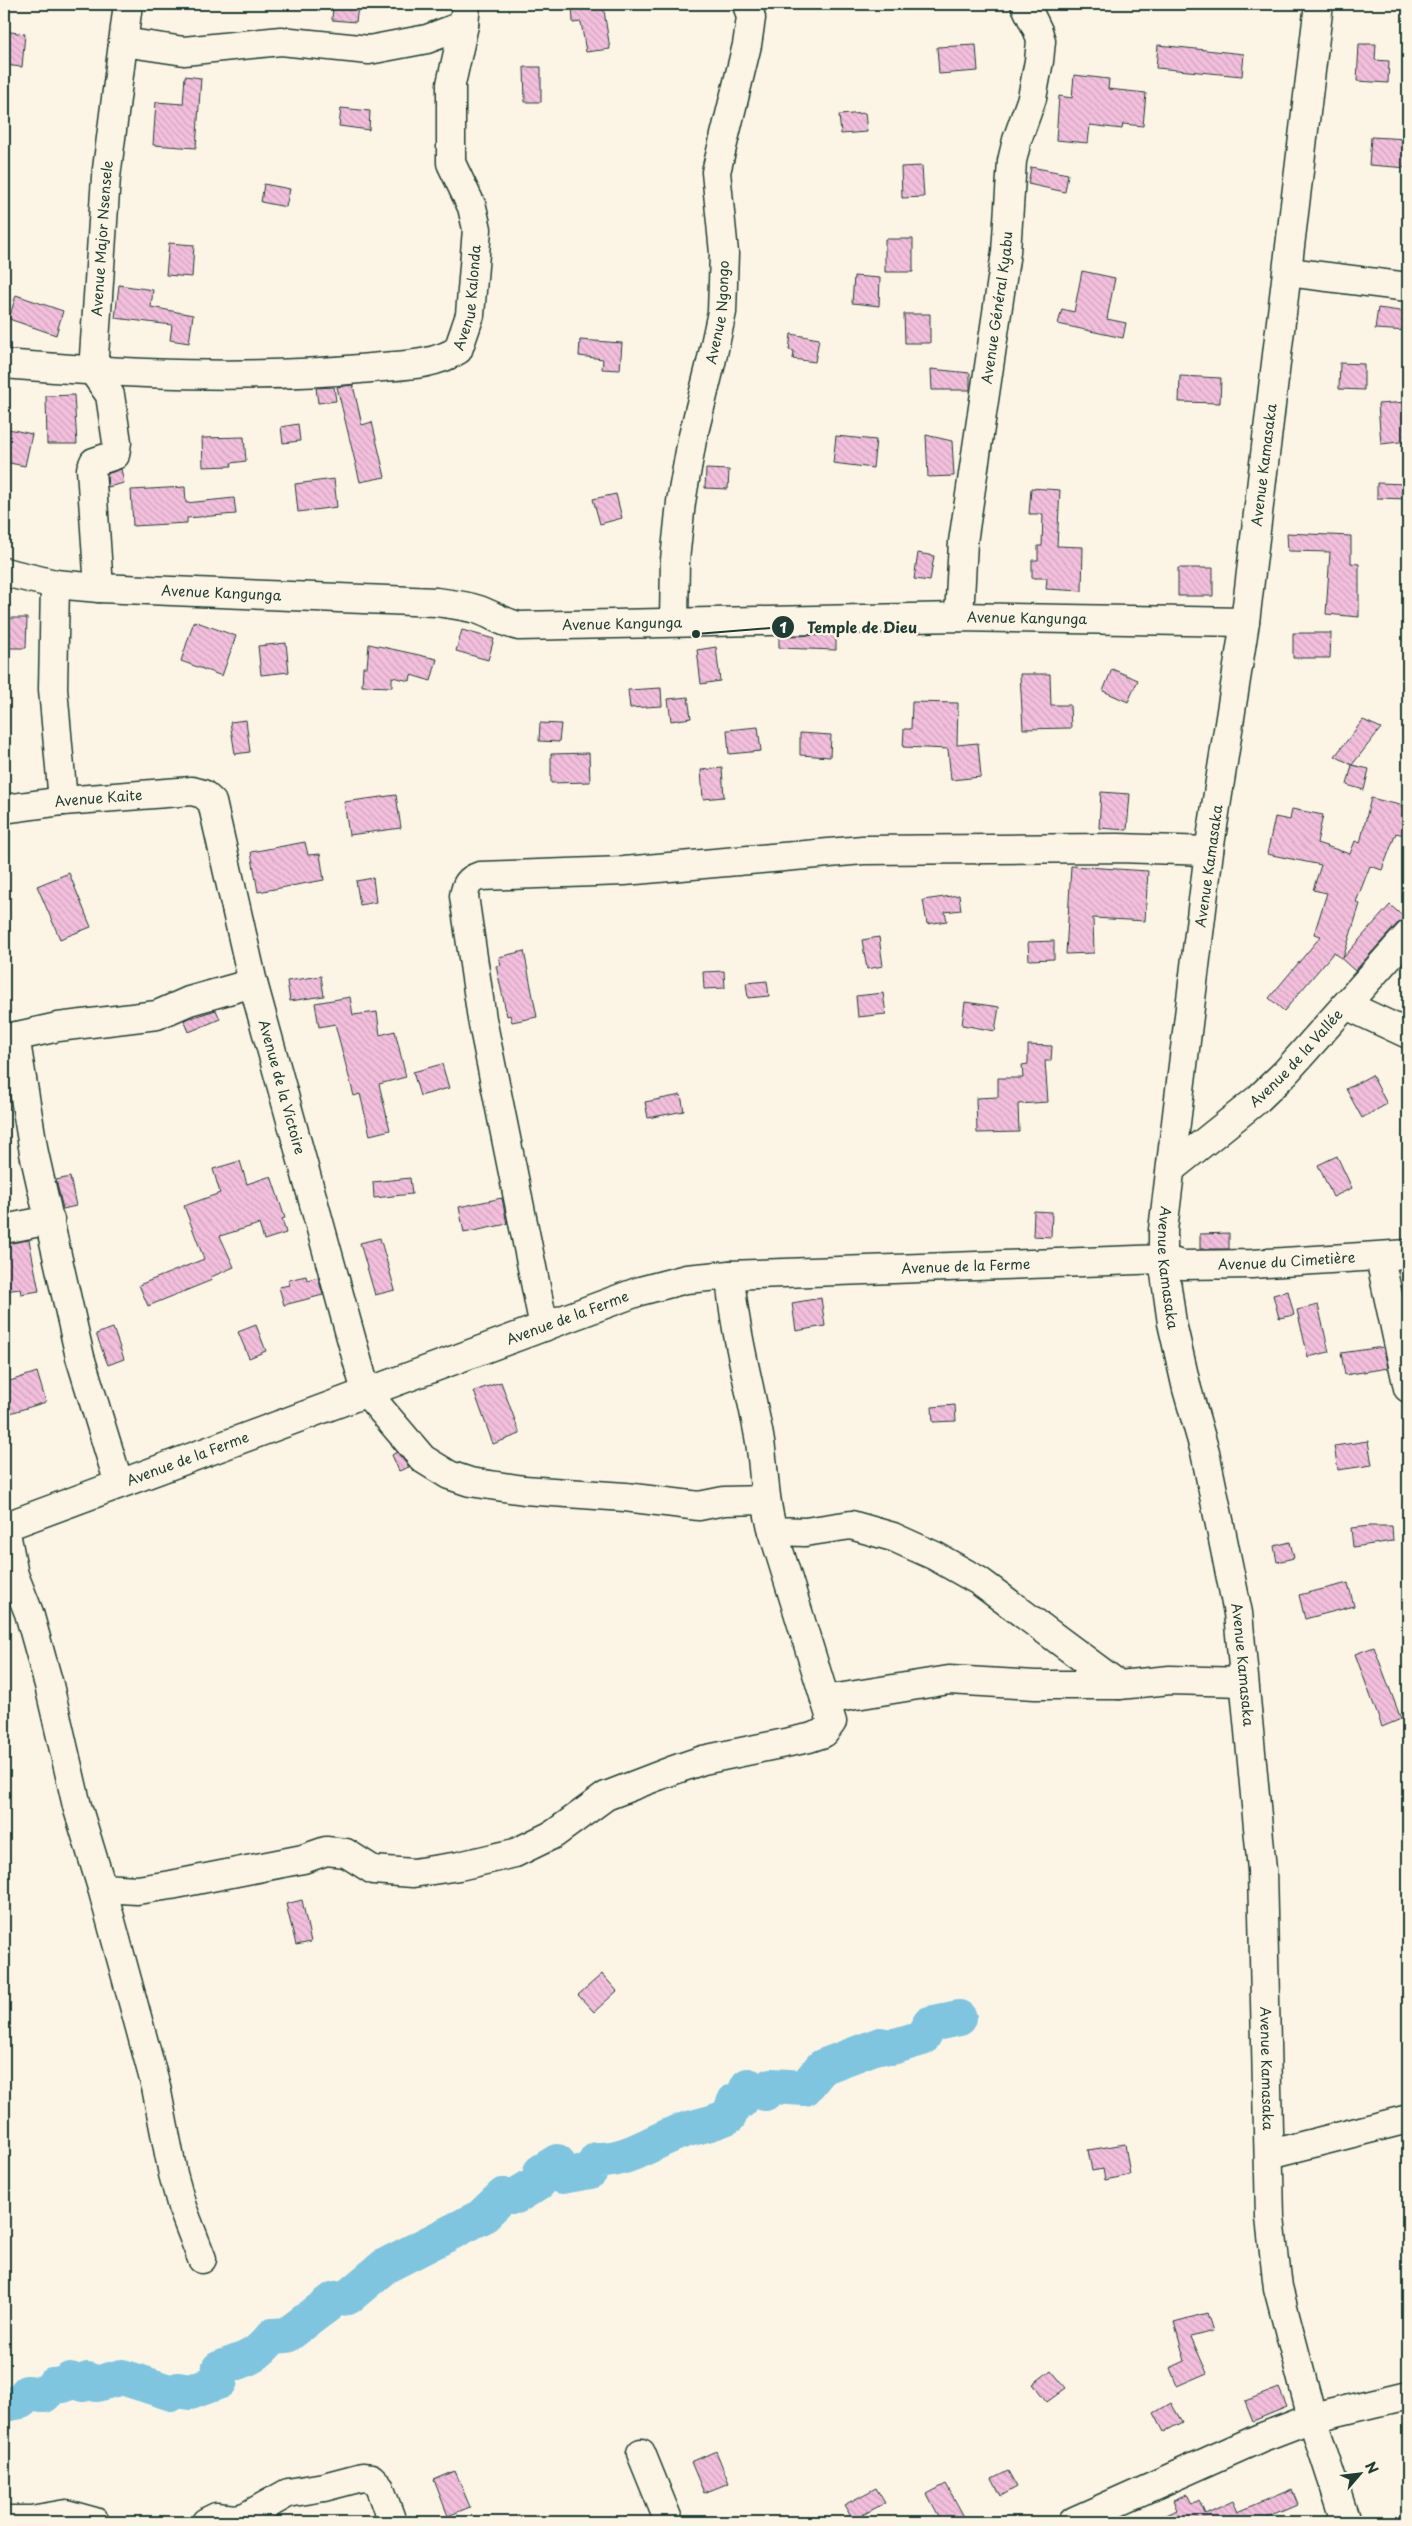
<svg xmlns="http://www.w3.org/2000/svg" width="1412" height="2526" viewBox="0 0 1412 2526" font-family="'Playpen Sans',sans-serif">
	<style>
		.lines { fill: none; stroke-linecap: round; stroke-linejoin: round }
		.river { stroke: #7fc5e0; stroke-width: 36 }
		.building { fill: url(#building-back-hatch); stroke: #1f3d34 }
		.minor-casing { stroke: #1f3d34; stroke-width: 31 }
		.minor { stroke: #fcf5e5; stroke-width: 28 }
		.labels { text-anchor: middle; stroke-width: 5; stroke-linejoin: round; paint-order: stroke }
		.street-label { font-size: 14px; fill: #1f3d34; stroke: #fcf5e5 }
		.leader { fill: none; stroke: #1f3d34; stroke-width: 2 }
		.callout-dot { fill: #1f3d34; stroke: #fcf5e5; stroke-width: 2 }
		.mark-label { font-size: 15px; text-anchor: middle; font-weight: bold; fill: #fff }
		.callout-label { font-size: 15px; text-anchor: middle; font-weight: bold; fill: #1f3d34; stroke: #fcf5e5; stroke-width: 5; stroke-linejoin: round; paint-order: stroke }
	</style>
	<defs>
		<pattern id="building-back-hatch" width="6" height="6" patternUnits="userSpaceOnUse" patternTransform="scale(1.25)"><rect width="6" height="6" fill="#f3bfdd"/><path d="M-1 5l2 2M0 0l6 6M5-1l2 2" fill="none" stroke="#d0a5be"/></pattern>
	</defs>
	<rect width="100%" height="100%" fill="#fcf5e5"/>
	<filter id="ink" filterUnits="userSpaceOnUse"><feTurbulence type="fractalNoise" baseFrequency=".02" numOctaves="2"/><feDisplacementMap in="SourceGraphic" scale="10" xChannelSelector="R" yChannelSelector="G"/><feConvolveMatrix kernelMatrix="1 2 1 2 8 2 1 2 1" color-interpolation-filters="sRGB"/></filter>
	<g filter="url(#ink)">
		<g class="lines">
			<path class="river" d="M4,2404l17,-3 6,-8 17,2 9,-9 10,-1 7,-5 13,4 5,-4 8,4 26,-7 50,16 6,-3 12,2 30,-11 -1,-12c27,-11 33,-8 54,-33l14,-1 48,-36 13,-2 37,-31 96,-49 22,-21h13l23,-14 2,-10 16,-10 5,14 28,-5 7,-11c34,1 59,-22 91,-31 15,-4 27,-6 41,-13l6,-15h6l7,-15 17,7 7,-7 33,2 17,-21 58,-22 12,2 30,-9 8,-14 29,-6"/>
		</g>
		<path class="building" d="M572,4h31l7,45 -24,3 -5,-30 -8,1z
			M333,5l25,2 -2,15 -24,-2z
			M4,31l21,3 -3,33 -18,-2z
			M1359,44h17l-1,16 14,1 -1,22 -31,-2z
			M976,45l2,26 -39,3 -2,-27z
			M1158,45l86,9 -2,22 -86,-8z
			M524,67h17v35h-16z
			M1074,75l35,4 -1,10 38,4 -3,33 -20,-2 -1,5 -32,-4 -2,18 -32,-3 3,-44 13,2z
			M185,76l16,2 -5,70 -43,-3 3,-43 27,2z
			M341,108l29,3 -1,19 -30,-4z
			M865,113l2,19 -26,2 -2,-19z
			M1371,137l37,2v29l-39,-3z
			M922,166l2,31 -22,1 -1,-31z
			M1031,167l37,7 -3,18 -37,-8z
			M264,184l26,5 -4,18 -25,-5z
			M885,239h28v33h-28z
			M169,243l25,2 -2,32 -26,-2z
			M1082,271l33,7 -8,41 19,4 -3,15 -65,-14 4,-15 12,3z
			M854,276l26,2 -1,28 -27,-3z
			M119,285l34,5 -2,17 42,8 -4,28 -19,-3 2,-15 -57,-7z
			M16,295l47,16 -7,24 -47,-16z
			M1378,308l30,4v19l-33,-2z
			M904,314h26v29h-25z
			M791,334l28,5 -4,23 -22,-3 1,-8 -5,-1z
			M580,340l42,3 -2,27 -18,-1 1,-10 -24,-3z
			M1340,363l24,1v26l-25,-1z
			M931,369l39,4v17h-38z
			M1180,376l41,2 -1,25 -41,-1z
			M353,385l9,40 10,-3 13,55 -25,5 -23,-95z
			M334,387l2,14 -18,2 -2,-15z
			M74,395l3,49h-30l-1,-48z
			M1408,402v39l-27,3 -3,-40z
			M298,424l2,17 -17,2 -2,-16z
			M4,428l28,6 -7,32 -21,-4z
			M926,435l26,6 2,35 -26,1z
			M836,436l40,4 -3,28 -40,-5z
			M244,437l2,24 -15,2 1,3 -29,1 -1,-29z
			M121,469l3,14 -16,4 -1,-13z
			M706,469l23,1 -1,19 -23,-1z
			M334,479l3,28 -39,5 -3,-28z
			M1377,483l31,1v15l-31,-1z
			M185,487l1,16 48,-5 2,16 -49,4v5l-54,3 -2,-36z
			M1031,488l29,2 -3,56 26,1 -1,44 -36,-2 1,-11h-15v-18h6v-14h4l1,-32h-14z
			M616,494l6,24 -22,6 -7,-25z
			M1287,533l64,3v27l8,1v53l-33,-3 4,-62 -42,-1z
			M918,553l16,3 -4,25 -16,-2z
			M1178,568h35v28h-35z
			M4,618h23l-1,30h-22z
			M194,621l42,15 -14,40 -41,-15z
			M462,630l32,9 -6,21 -32,-9z
			M1293,633h38l-1,25h-37z
			M836,635v15l-57,-2v-12z
			M286,643l3,29 -28,3 -3,-29z
			M369,644l68,15 -6,22 -20,-6 -1,6 -18,-4v10l-30,-1 1,-19h4z
			M716,647l4,34 -19,3 -4,-34z
			M1112,669l26,11 -10,22 -25,-11z
			M1020,674h30l1,31h19l1,23 -48,1z
			M661,688l1,18 -32,2 -2,-18z
			M688,697l3,21 -20,3 -3,-22z
			M912,702l46,1 -1,42 21,-2 3,34 -30,3 -3,-31 -45,-2 1,-18h7z
			M246,720l4,32 -15,2 -5,-32z
			M1363,720l18,8 -29,37 -17,-9z
			M540,723l21,1 -2,18 -20,-1z
			M758,727l3,24 -32,3 -2,-24z
			M800,733l31,2 -1,22 -30,-2z
			M589,753l1,29 -39,1v-29z
			M1352,765l17,4 -5,21 -17,-5z
			M722,768l2,29 -21,2 -2,-29z
			M1101,792l29,2 -3,36 -28,-2z
			M396,795l5,33 -52,7 -5,-33z
			M1371,798l37,9v29l-12,-3 -14,37 -12,-4 -14,36 4,2 -17,54 47,-53 15,13 -9,7 -41,46 -21,-19 -50,59 -15,-13 52,-62 -7,-2 13,-41 -14,-3 8,-25 -54,-11 8,-37 15,3 2,-11 31,6 -6,28 33,11 5,-13 5,2z
			M305,842l3,13 12,-1 4,26 -66,12 -7,-40z
			M1071,866l77,5 -3,50 -52,-3 1,35 -28,1z
			M69,873l22,54 -31,12 -23,-53z
			M373,878l3,24 -16,3 -4,-24z
			M959,895l2,15 -16,2 2,9 -20,3 -4,-24z
			M879,937l4,29 -16,3 -5,-29z
			M1054,941v18l-25,1 -1,-18z
			M524,951l13,66 -25,5 -2,-7 -3,1 -11,-50 5,-1 -2,-8z
			M724,971l1,17 -21,1 -1,-17z
			M321,976l3,20 -34,5 -3,-20z
			M767,981l2,15 -21,2 -2,-15z
			M883,993l3,21 -28,3 -2,-21z
			M350,997l3,18 24,-3 3,23 15,-4 11,46 -27,7 11,46 -20,5 -10,-41 -6,2 -19,-72 -16,3 -4,-24z
			M965,1002l34,5 -4,24 -33,-6z
			M216,1010l4,9 -31,13 -5,-12z
			M1028,1045l24,1 -1,15h-6l3,41 -30,2 1,28 -42,1 -1,-35 22,-1v-19h25l-1,-13 6,-1z
			M442,1064l7,24 -29,8 -7,-24z
			M1372,1075l15,29 -25,14 -16,-29z
			M681,1095l3,16 -36,7 -3,-16z
			M1337,1156l15,32 -19,9 -15,-32z
			M240,1161l7,23 24,-8 14,42 -3,1 4,14 -22,7 -5,-16 -39,12 14,31 -23,10 1,3 -64,26 -9,-21 65,-26 -20,-53 36,-13 -7,-24z
			M70,1177l6,29 -13,3 -7,-29z
			M410,1178l2,16 -38,4 -1,-16z
			M502,1198l5,26 -43,9 -5,-26z
			M1034,1211l18,1 -1,25 -18,-1z
			M1229,1233v16h-29v-15z
			M380,1238l15,52 -20,5 -15,-52z
			M29,1240l10,51 -18,3 -1,-5 -16,2v-47z
			M306,1276l1,4 11,-3 5,18 -39,10 -5,-18 11,-2 -2,-5z
			M1288,1291l6,24 -15,3 -6,-23z
			M821,1298l4,28 -29,5 -4,-28z
			M1318,1305l11,47 -21,5 -11,-47z
			M256,1325l10,26 -17,7 -11,-26z
			M113,1328l11,31 -16,6 -12,-31z
			M1383,1347l5,21 -43,7 -4,-22z
			M37,1372l9,30 -42,13v-32z
			M501,1382l19,52 -27,10 -19,-53z
			M955,1405l1,16 -23,1 -1,-15z
			M1368,1441l4,24 -34,5 -4,-24z
			M397,1452l12,15 -10,4 -7,-16z
			M1370,1526h22l1,15 -40,6 -2,-19z
			M1290,1542l4,16 -17,4 -3,-16z
			M1348,1583l6,23 -49,13 -6,-24z
			M1374,1647l27,72 -19,8 -27,-73z
			M302,1900l9,42 -15,3 -10,-41z
			M602,1974l15,17 -23,21 -16,-17z
			M1125,2144l5,31 -25,5 -2,-11 -11,2 -4,-21z
			M1207,2313l6,18 -22,6 16,36 -30,13 -7,-18 15,-7 -11,-39z
			M1051,2370l15,18 -19,14 -14,-18z
			M1279,2388l8,19 -34,14 -8,-20z
			M1171,2403l11,19 -18,10 -10,-19z
			M716,2451l13,32 -25,10 -13,-31z
			M455,2471l15,36 -22,9 -14,-36z
			M1008,2471l9,16 -16,9 -9,-17z
			M946,2484l21,38h-25l-15,-28z
			M876,2488l9,15 -32,17 -9,-15z
			M1292,2489l6,15 -42,18h-104l25,-12 -4,-10 14,-6 5,10 7,-4 6,14 28,-13 5,11z"/>
		<g class="lines">
			<defs>
				<g id="minor">
					<path id="s1" d="M1319,4l-74,618 -36,229 -46,379v29l9,64 15,66 18,63 33,161 24,257 8,348 8,70 34,130 34,104"/>
					<path d="M123,42l61,9 97,-10 88,9 58,-11 37,-14"/>
					<path d="M1288,272l120,15"/>
					<path id="s2" d="M4,364c120,10 246,16 367,4 29,-3 62,-2 87,-18l12,-35 7,-86 -5,-22 -21,-44v-79l13,-59 2,-21"/>
					<path id="s3" d="M4,572l51,12 44,4 337,14c15,2 29,3 43,8 14,5 25,13 40,16l440,-9 286,5"/>
					<path d="M55,584l-2,105 10,112"/>
					<path id="s4" d="M99,588l-8,-119 3,-7 21,-7 2,-13 -7,-47 -17,-24 13,-194 22,-173"/>
					<path id="s5" d="M959,617l4,-75 43,-290 6,-91 5,-21 15,-42 7,-37 2,-20 -3,-10 -13,-27"/>
					<path id="s6" d="M674,622l1,-62 6,-58 11,-62 19,-77 11,-51 2,-59 -8,-81 31,-127 4,-27 -4,-14"/>
					<path id="s7" d="M4,809l59,-8 129,-10 11,3 9,8 41,181 113,409 57,67 26,16 21,7 54,8 101,7 74,9 25,-5 42,-1"/>
					<path d="M1346,1005l62,29"/>
					<path d="M15,1036l19,117 46,204 39,127"/>
					<path d="M4,1039l54,-12 99,-12 32,-14 64,-18"/>
					<path id="s8" d="M1172,1168l86,-69 27,-26 123,-138"/>
					<path d="M4,1229l46,-9"/>
					<path d="M1380,1258l28,130"/>
					<path d="M730,1275c4,55 19,107 29,161 6,32 4,64 14,95l32,1 46,-7 42,12 42,19 44,25 140,104 51,-5 73,2"/>
					<path d="M544,1327l-62,-308 -18,-123c2,-11 4,-16 16,-20l144,-5 239,-21 255,-2 91,3"/>
					<path id="s9" d="M4,1527l636,-236 46,-12 44,-4 433,-16 19,6 70,-1 156,-10"/>
					<path d="M5,1527l9,48 15,38 20,72 28,121 25,82 54,199 17,87 9,33 20,52"/>
					<path d="M825,1700l124,-20 86,5h84"/>
					<path d="M102,1888l35,2 34,-5 132,-26 23,-8 20,2 27,17 40,3 46,-7 56,-13 39,-19 52,-38 65,-25 32,-11 106,-22 15,-5 8,-11 -59,-191"/>
					<path d="M1270,2154l138,-35"/>
					<path d="M641,2453l28,69"/>
					<path d="M4,2520h27l35,-6 29,8"/>
					<path d="M206,2522l10,-5 20,2 9,-2 43,-24 36,-6 38,-10 9,1 8,8 13,36"/>
					<path d="M1072,2522l188,-84 52,-20 96,-23"/>
				</g>
			</defs>
			<use href="#minor" class="minor-casing"/>
			<use href="#minor" class="minor"/>
		</g>
	</g>
	<g class="labels">
		<g class="street-label">
			<text dy="5" stroke="none"><textPath href="#s4" startOffset="372">Avenue Major Nsensele</textPath></text>
			<text dy="5" stroke="none"><textPath href="#s2" startOffset="511">Avenue Kalonda</textPath></text>
			<text dy="5" stroke="none"><textPath href="#s5" startOffset="312">Avenue Général Kyabu</textPath></text>
			<text dy="5" stroke="none"><textPath href="#s6" startOffset="314">Avenue Ngongo</textPath></text>
			<text transform="translate(1264 465) rotate(-83)" y="5">Avenue Kamasaka</text>
			<text dy="5" stroke="none"><textPath href="#s3" startOffset="219">Avenue Kangunga</textPath></text>
			<text dy="5" stroke="none"><textPath href="#s3" startOffset="1029">Avenue Kangunga</textPath></text>
			<text dy="5" stroke="none"><textPath href="#s3" startOffset="624">Avenue Kangunga</textPath></text>
			<text dy="5" stroke="none"><textPath href="#s7" startOffset="95">Avenue Kaite</textPath></text>
			<text transform="translate(1209 866) rotate(-82)" y="5">Avenue Kamasaka</text>
			<text dy="5" stroke="none"><textPath href="#s8" startOffset="166">Avenue de la Vallée</textPath></text>
			<text dy="5" stroke="none"><textPath href="#s7" startOffset="506">Avenue de la Victoire</textPath></text>
			<text dy="5" stroke="none"><textPath href="#s9" startOffset="1328">Avenue du Cimetière</textPath></text>
			<text dy="5" stroke="none"><textPath href="#s9" startOffset="1006">Avenue de la Ferme</textPath></text>
			<text dy="5" stroke="none"><textPath href="#s1" startOffset="1274">Avenue Kamasaka</textPath></text>
			<text dy="5" stroke="none"><textPath href="#s9" startOffset="601">Avenue de la Ferme</textPath></text>
			<text dy="5" stroke="none"><textPath href="#s9" startOffset="196">Avenue de la Ferme</textPath></text>
			<text dy="5" stroke="none"><textPath href="#s1" startOffset="1679">Avenue Kamasaka</textPath></text>
			<text dy="5" stroke="none"><textPath href="#s1" startOffset="2084">Avenue Kamasaka</textPath></text>
		</g>
	</g>
	<path class="leader" d="M696 634L783 627"/>
	<g class="callout-dot">
		<circle cx="696" cy="634" r="5"/>
		<circle cx="783" cy="627" r="12"/>
	</g>
	<g class="mark-label">
		<text x="783" y="633">1</text>
	</g>
	<g class="callout-label">
		<text x="862" y="633">Temple de Dieu</text>
	</g>
	<rect width="1412" height="2526" fill="none" stroke="#fcf5e5" stroke-width="20"/>
	<rect x="10" y="10" width="1392" height="2506" fill="none" stroke="#1f3d34" stroke-width="2" filter="url(#ink)"/>
	<g transform="translate(1360 2474) rotate(62)" stroke="#fcf5e5" stroke-width="4" paint-order="stroke">
	<path d="M0-4L9 19L0 12L-9 19Z" fill="#1f3d34"/>
	<text y="-8" font-size="14" font-weight="bold" text-anchor="middle" fill="#1f3d34">N</text>
	</g>
</svg>
